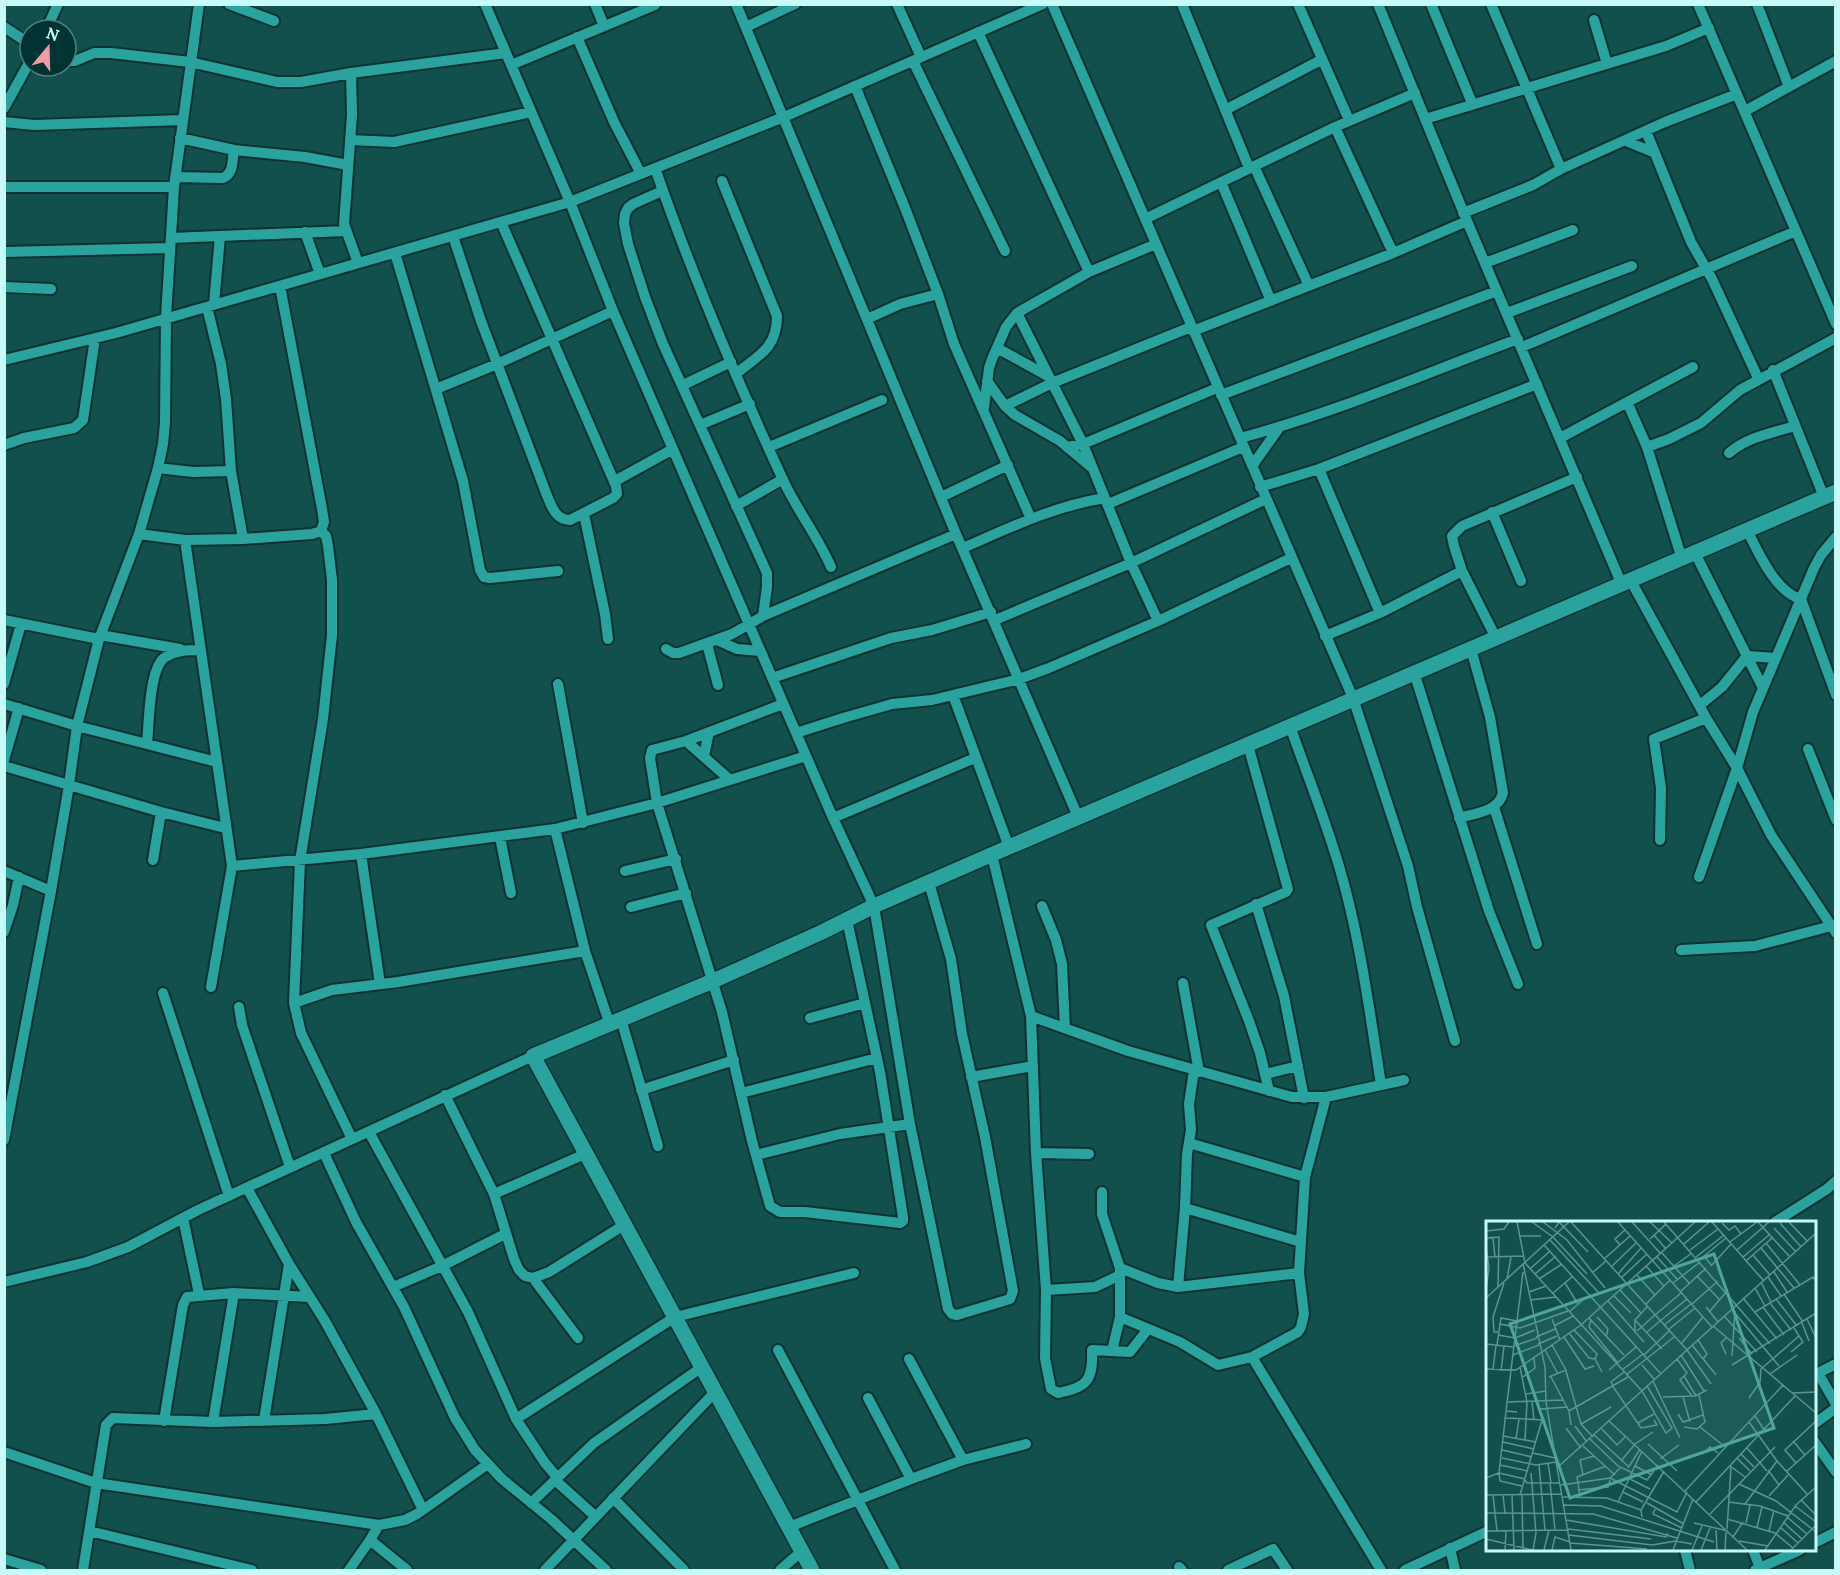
<svg xmlns="http://www.w3.org/2000/svg" width="1840" height="1575" viewBox="0 0 1840 1575" font-family="Lora,serif">
	<style>
		.lines { fill: none; stroke-linecap: round; stroke-linejoin: round }
		.street-casing { stroke: #0f3331; stroke-width: 14 }
		.secondary-casing { stroke: #0f3331; stroke-width: 18 }
		.street { stroke: #2aa29e; stroke-width: 10 }
		.secondary { stroke: #2aa29e; stroke-width: 15 }
		.inset-road { fill: none; stroke: #5b9492; stroke-width: 1.5 }
		.view { fill: #50a49e; fill-opacity: 0.15; stroke: #50a49e; stroke-width: 3 }
		.inset-edge { fill: none; stroke: #c8faf7; stroke-width: 3 }
	</style>
	<rect width="100%" height="100%" fill="#12504e"/>
	<g class="lines">
		<defs>
			<path id="street" d="M229,4l45,17
				M485,4l85,198 43,109 220,507 41,88 36,218 38,185 4,5 5,1 53,-16 3,-8 -28,-154 -23,-103 -11,-75 -22,-76
				M595,4l9,22
				M736,4l220,530 123,285
				M897,4l24,53
				M1052,4l301,694 55,168 9,41 38,134
				M1182,4l67,164
				M1298,4l51,116
				M1378,4l89,217 155,364
				M1431,4l41,99
				M1491,4l70,165
				M1698,4l138,320
				M1757,4l32,83
				M1594,20l13,44
				M4,27l26,17
				M746,27l49,-23
				M46,30l12,-26
				M978,32l111,240
				M577,37l37,85 27,52
				M66,61h9l19,-8h17l79,9 87,20h24l50,-9 155,-20
				M913,61l92,190
				M511,65l144,-60
				M351,73l1,42 -8,109 14,39
				M855,86l50,122 33,86 16,50 77,175
				M4,108l26,-47
				M1225,110l96,-50
				M1745,111l91,-50
				M1425,119l241,-73 43,-18
				M4,122l30,3 149,-5
				M1335,127l58,126
				M1646,131l45,111 21,37 46,99
				M180,138l54,12
				M350,140l44,2 137,-30
				M1626,141l29,12
				M1254,166l55,120
				M655,168c37,107 82,213 130,316 14,29 33,53 46,83
				M175,177l48,1c11,-4 9,-18 11,-28l71,7 43,8
				M722,181l55,135c0,32 -18,39 -40,57
				M1221,182l50,119
				M4,187h170
				M662,191l-29,13 -5,4 -3,6 -1,9 4,21 17,53 18,47 104,229v14l-4,29
				M1463,213l70,-28 28,-16 104,-47 72,-28
				M1145,219l190,-92 80,-34
				M305,232l15,42
				M453,236l28,85 65,172c5,12 9,27 24,27l43,-22 4,-4 -1,-8 -115,-264
				M171,238l175,-7
				M4,252l166,-4
				M395,253l68,228 17,89 4,7 6,1 68,-7
				M1485,263l88,-33
				M4,287l47,2
				M214,304l6,-68
				M207,307l14,57 5,35 5,72 12,68
				M1017,313l66,131 48,119 27,58
				M1507,313l125,-47
				M867,319l33,-15 38,-10
				M1193,331l200,-78 74,-32
				M1522,347l274,-116
				M997,348l51,28
				M4,360l112,-27 454,-131 214,-85 259,-113
				M1773,370l51,127
				M987,381l18,25 10,9 45,26 31,26
				M683,385l48,-23
				M436,389l61,-25 116,-53
				M1221,395l276,-104
				M1627,402l20,45 35,112
				M1005,406l47,-23 139,-56
				M984,408l5,-40 3,-9 14,-32 11,-14 72,-41 67,-28
				M700,425l50,-21
				M1240,438c95,-25 186,-65 278,-99
				M1560,438l133,-71
				M4,445l20,-7 50,-10 9,-8 12,-82
				M769,447l113,-47
				M1067,447l16,-3 134,-56
				M1647,447l22,-8 32,-16 39,-33 96,-52
				M1729,453c18,-16 43,-20 66,-27
				M1252,466l27,-38
				M158,468l35,4 38,-1
				M1319,469l61,144
				M615,481l58,-32
				M1260,487l59,-18 218,-85
				M941,497l67,-32
				M1108,504l135,-57
				M736,506l47,-27
				M1492,512l29,69
				M584,514l21,100 3,25
				M1747,530c11,22 29,63 54,69l35,96
				M321,531l5,5 2,10 4,34v55l-9,84 -23,142 -6,142 7,30 51,106
				M139,534l46,6 58,-1 69,-5 9,-3 3,-9 -2,-13 -42,-223
				M185,540l47,326 -21,121
				M963,548c46,-20 91,-42 142,-50
				M1695,553l68,135
				M1462,571l34,67
				M1631,581l75,137 31,50 34,67 65,98
				M4,620l95,19
				M995,620l136,-57 135,-64
				M100,635l80,14
				M1325,636l55,-23 82,-42 -8,-25 -2,-10 10,-10 115,-49
				M717,640l20,9 23,2
				M707,644l11,41
				M666,649l7,4h6l53,-19 31,-18 193,-82
				M1414,672l75,239 29,73
				M772,678l119,-40 41,-8 59,-18
				M4,684l17,-60
				M558,684l25,139
				M953,695l56,152
				M4,704l73,22 140,36
				M783,704l-97,37 -34,9 -2,8 7,45 65,209 30,129 18,65 10,6h25l95,11 3,-2v-4l-23,-145 -33,-152
				M1700,705l22,-18 25,-31 29,2
				M1290,726c14,40 30,80 43,121 25,75 36,160 48,238
				M796,733l47,-15 49,-14 40,-4 87,-21 30,-11 109,-47 133,-63
				M686,741l43,38
				M147,744c2,-20 2,-74 17,-86 11,-8 25,-8 37,-8
				M1248,745l40,144 -2,3 -75,33 38,96 11,32 9,38
				M1808,749l28,71
				M704,756l5,-24
				M4,760l15,-52
				M4,766l157,46 64,16
				M1494,807l43,137
				M833,818l142,-60
				M1459,818c17,-5 39,-6 44,-25l-13,-76 -19,-68
				M555,829l30,122 25,74
				M500,837l11,56
				M1660,840l1,-52 -7,-49 52,-21
				M361,854l19,130
				M992,855l39,161 5,137 10,137 -1,68 6,31 7,4c30,-6 35,-13 34,-43l38,2 18,-23
				M153,860l8,-48
				M232,866l129,-12 194,-25 102,-26 149,-47
				M4,871l47,20
				M625,871l51,-12
				M1699,877l38,-109 16,-56 61,-144 7,-13 15,-18
				M1256,904l28,92 20,102
				M1042,906l14,34 6,24 3,64
				M631,907l55,-14
				M4,932l9,-27 6,-28
				M1681,950l74,-4 80,-21
				M1183,983l16,89
				M163,993l66,203
				M294,1003l38,-13 66,-8 187,-31
				M239,1007l3,18 48,142
				M1031,1016l97,35 164,46h34l78,-17
				M810,1018l55,-15
				M621,1019l37,127
				M1265,1074l33,-8
				M971,1077l62,-11
				M641,1090l93,-30
				M741,1093l136,-35
				M445,1095l49,99 20,65 5,11 6,6 8,2 16,-6 75,-47
				M369,1132l99,180 48,107 29,44 12,14
				M4,1140l47,-249 18,-106 8,-59 22,-87 40,-105 19,-66 5,-24 2,-21 1,-106 8,-130 25,-183
				M1189,1143l116,34
				M324,1153l32,69 48,85 51,111 20,32 27,29 49,40 55,51
				M1036,1153l53,1
				M756,1155l84,-21 70,-10
				M247,1188l42,76 36,57 51,93 47,96
				M1102,1192v22l18,54 38,15 20,4 121,-14
				M494,1194l91,-40
				M1185,1208l116,34
				M183,1218l16,76
				M1775,1222l52,-33 9,-8
				M533,1278l45,60
				M4,1282l83,-20 41,-15 70,-37 335,-154
				M393,1287l49,-21 63,-32
				M1178,1287l7,-79 2,-54 4,-24 -2,-26 5,-34
				M1046,1290l49,-3 25,-12
				M1120,1317l60,25 38,23 34,-8 46,-25 3,-5 3,-13 -5,-41 6,-96 21,-80
				M778,1350l117,220
				M1112,1351l8,-34v-49
				M1252,1357l129,213
				M909,1359l54,101
				M1818,1373l18,31
				M1814,1375l22,-11
				M868,1398l43,81
				M516,1419l159,-102 179,-44
				M264,1420l25,-156
				M164,1421l19,-116 4,-8 47,-4 75,4
				M213,1422l21,-129
				M1814,1424l22,-16
				M1814,1441l22,31
				M4,1452l92,31 283,42 26,-5 12,-6 71,-50
				M555,1480l40,36
				M613,1498l71,72
				M531,1503l63,-60 108,-76
				M379,1525l-9,15 37,30
				M789,1527l122,-48 52,-19 63,-16
				M89,1531l163,39
				M1814,1543l22,-11
				M1450,1548l5,22
				M1685,1550l5,20
				M1753,1550l7,18
				M4,1559l37,11
				M1179,1567l3,3
				M83,1570l23,-145 7,-7 100,4 112,-3 51,-5
				M349,1570l21,-30
				M545,1570l170,-178
				M780,1570l22,-19
				M1228,1570l45,-21 14,21
				M1405,1570l83,-39
				M1755,1570l45,-20"/>
			<path id="secondary" d="M812,1570l-279,-514 180,-75 107,-48 54,-27 135,-59 827,-355"/>
		</defs>
		<use href="#street" class="street-casing"/>
		<use href="#secondary" class="secondary-casing"/>
		<use href="#street" class="street"/>
		<use href="#secondary" class="secondary"/>
	</g>
	<g transform="translate(1486 1221)">
		<rect width="330" height="330" fill="#12504e"/>
		<path class="inset-road" d="M31,1l8,41 117,128 24,42 6,-5 -25,-42M46,1l21,15 34,37M57,1l24,18 38,48M85,1l116,128 24,34M132,1l94,105M146,1l29,32M164,1l22,21M178,1l106,122M226,1l51,58M272,1l32,35M303,1l18,19M236,2l7,7 6,-4 6,8M294,2l21,24M69,7l4,-6 29,30M288,7l22,24M0,10l18,-2 5,-7M168,14l12,14M33,15h22M0,17l13,-1 -1,50M7,17l2,19M164,18l16,-15M64,19l49,53M244,21l27,-20M280,22l34,42M198,23l25,-22M58,24l117,129M134,24l-5,-6 10,-9M0,27l3,19 -3,23M275,27l33,40M204,29l28,-21M251,29l32,-28M176,32l27,30M267,34l17,20M0,36l37,-1M171,36l20,22M210,36l28,-22M257,36l26,-22M118,38l26,-23M260,40l26,-23M37,43l22,103 1,35 25,148M160,45l18,20M188,45l18,-13M225,45l20,-22M226,45l-8,-10 22,-18M125,46l25,-24M44,48l20,-18M288,51l13,20M106,52l14,-12M49,53l21,-18M132,53l23,-26M151,54l18,20M211,55l22,23M282,56l13,19M135,57l26,-24M21,58l4,-22M53,58l23,-15M275,61l10,20M79,62l13,21M187,62l27,-21M269,67l10,18M134,69l21,23M43,71l17,-6M194,71l26,-24M67,72l20,-17M298,73l19,28M128,75l17,17M0,77l83,-76M257,77l34,41M290,78l21,27M44,79l26,-3M122,80l36,41M284,82l21,27M206,83l26,-23M159,84l25,-25M220,86l12,15M277,86l21,28M224,90l17,-20M83,91l14,-12M248,91l45,54M269,91l58,-35 3,4M169,94l26,-22M238,95l33,36M111,96l11,12 -2,8M103,97l35,37M66,98l8,21M321,98l9,19M105,99l-2,7 29,36M149,99l27,29M174,100l27,-22M316,102l7,18M14,103l1,-6 16,3M178,104l27,-21M68,105l19,-10M227,105l103,87M88,109l23,24 -2,5 7,13M182,109l27,-22M151,110l18,-16M12,111h-4l-1,-15 11,-34M149,111v-12l12,-13M83,112l20,25 6,1M160,112l14,-12M12,114l17,3 20,-8M50,116l19,-8M78,116l21,32 9,-3M253,117l13,16M212,119l9,14 -4,5M0,123l27,3M52,123l19,-8M195,123l22,-27M11,124l3,-21 20,4 48,-17M206,124l24,30M28,125l23,-8M59,129l13,24M305,131l12,-10 -9,-14M240,133l-5,-11 5,-5M27,134l26,-10M158,134l25,-24M195,134l23,36M246,135l3,-45M191,138l10,14 -7,7 12,16M156,144l12,14M246,144l84,-52M34,146l7,35 -2,38M0,148l30,1 65,-45 114,-103M7,149l3,-25M123,149l27,-23M136,149l21,-16M15,150l3,-25M80,150l15,53 12,13M138,151l-13,10 3,6 27,40 16,-3 -3,-5M284,153l27,-19M140,154l48,-38M198,155l12,20M37,156l12,-9 -1,-10M63,156l17,-7 -14,-25M65,156l18,34 2,14M167,160l27,57M306,172l24,-1M40,173l20,-3M177,176l32,-1 12,-6M197,176l7,25M263,177l11,-16 1,-13 38,-33M22,181l55,-2M46,181l2,18M54,188l27,-2M83,190l59,-34M31,191l-11,-1 17,-139M192,193l5,8 20,-7M269,195l10,15M20,197l39,2M123,200l138,129M263,201l28,39 30,33M152,202l16,-9M95,203l30,-17M89,205l12,16M198,206l13,2 8,-7 -6,-27M214,206l24,19M80,207l15,20M115,207l16,17 9,-9M108,214l34,31M17,215l33,6M30,218l3,-20M104,218l28,27 29,14 11,-15M307,220l12,14M17,221l31,7M162,223l29,27M97,225l32,29M261,227l20,23M16,229l30,7M47,232l22,5M217,233l7,-7 8,6M255,233l13,13M16,237l34,7 20,-3M251,237l13,13M174,238l19,-14M135,240l14,-17 18,-12M62,242l3,20M310,242l-11,-13 31,-29M14,244l28,6M53,244l6,65M149,245l17,9M244,245l15,11M72,246l258,-234M142,247l12,-19M282,249l11,15M300,251l30,-27M45,252l5,60 -3,17M97,254l-3,-15 14,-4M0,257l13,-5 7,-62M124,257l67,34 10,-20M144,258l20,10M39,259l2,3h33M64,262l5,47M253,263l37,17 40,31M75,264l49,-7 10,-10M36,265l-22,-5 -1,-8 26,6M92,269l30,-3 2,-7M199,270l98,-106M137,271l20,10M0,274l76,-1M7,274l4,36M17,274l2,18M26,274l2,55M34,274l22,-75M36,274l1,55M94,275l-3,-19 29,-11M283,275l19,-21M77,276l44,1 34,12 1,7M315,279l15,15M132,281l24,-51M210,281l99,-106M242,281l32,4 28,10M161,282l37,21M259,283l32,-43M78,284l37,1 113,36M309,285l21,16M169,288l-2,5 29,14M155,289l23,-39M0,292l107,1 84,24M224,293l65,-67M301,296l20,17M241,298l48,14 18,15M80,299l100,17 2,-4M297,301l19,17M208,302l34,8M260,302l4,-18M271,306l5,-20M294,306l18,16M82,308l83,10M241,308l4,-62M230,309l1,20M0,310l82,-1M283,310l5,-21M83,314l83,10 24,-4 16,3M247,316l10,-15M0,318l46,11M253,320l29,5M84,322l77,6M19,329l1,-19M58,329l5,-20M66,329l3,-13 15,5M187,329l20,-51M206,329l10,-24M215,329l9,-22M239,329l1,-18M279,329l31,-45 20,-18M305,329l25,-25"/>
		<path class="view" d="M228,33l60,174 -204,70 -60,-174z"/>
		<rect width="330" height="330" class="inset-edge"/>
	</g>
	<rect width="1840" height="1575" fill="none" stroke="#c8faf7" stroke-width="12"/>
	<g transform="translate(48 48) rotate(19)"><circle r="28" fill="#003432" stroke="#508381" stroke-width="1.5"/>
	<path d="M0-4.5L10 22L0 15L-10 22Z" fill="#f49aa6"/>
	<text y="-9" font-size="16" font-weight="bold" text-anchor="middle" fill="#c8faf7">N</text>
	</g>
</svg>
